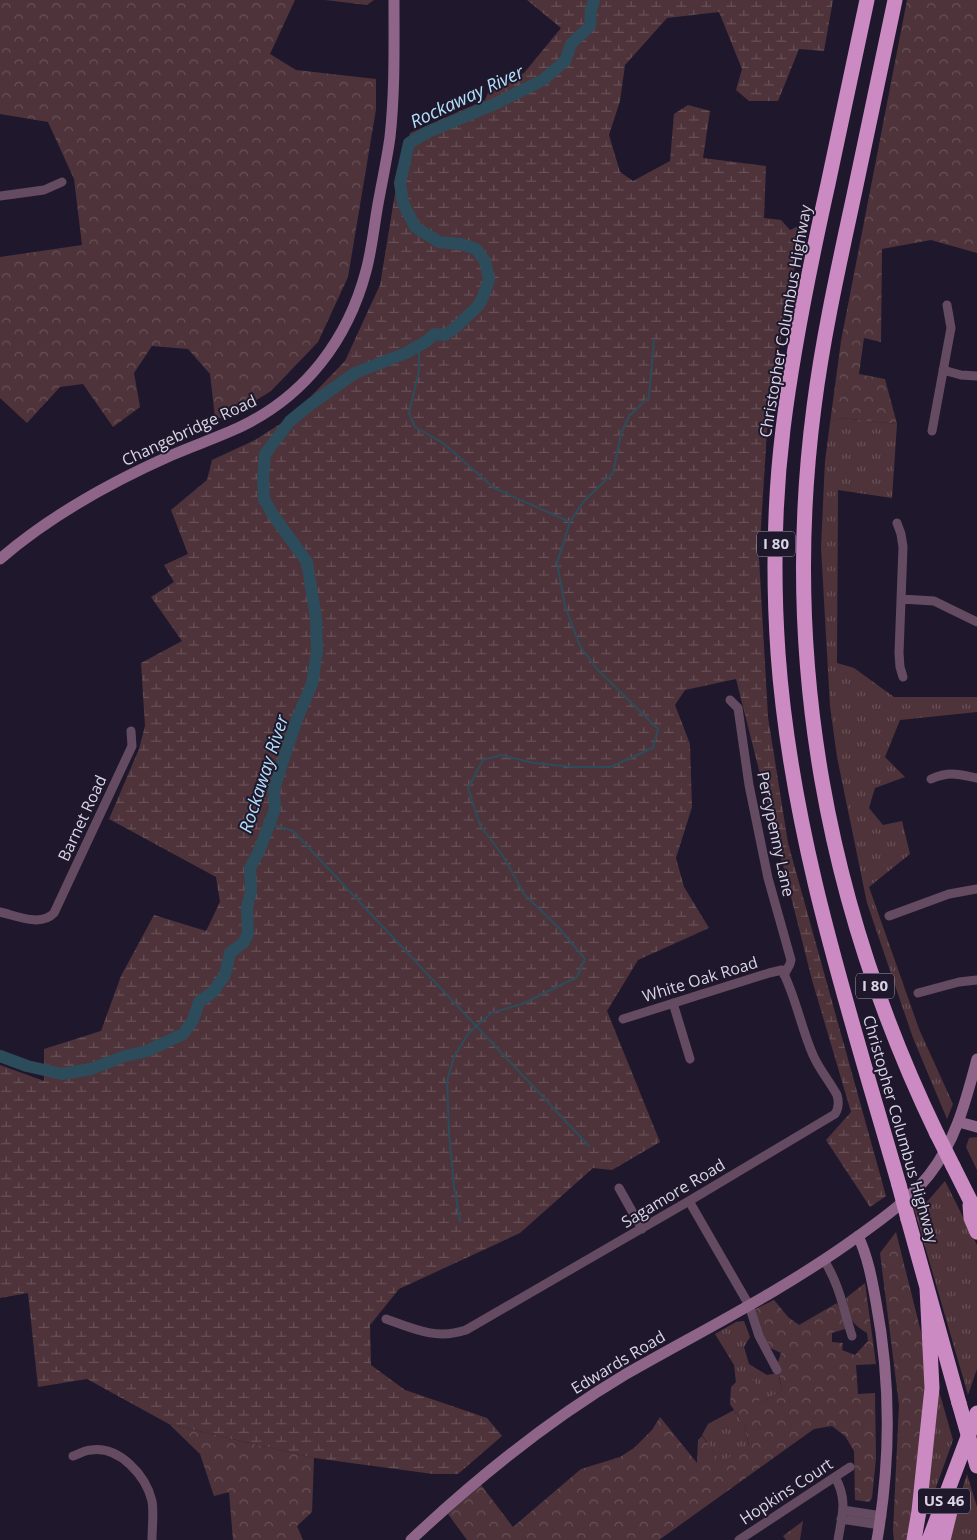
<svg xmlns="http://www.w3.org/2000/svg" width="977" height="1540" viewBox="0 0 977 1540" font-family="'Open Sans',sans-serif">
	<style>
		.grass { fill: url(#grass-tufts) }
		.forest { fill: url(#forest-crowns) }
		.wetland { fill: url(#wetland-marsh) }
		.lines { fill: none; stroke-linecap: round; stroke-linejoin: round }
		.stream { stroke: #2c4c5b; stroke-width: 2 }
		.river { stroke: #2c4c5b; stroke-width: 12 }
		.street { stroke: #654b61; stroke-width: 9 }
		.secondary { stroke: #8e6588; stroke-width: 11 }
		.highway { stroke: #cb8bc2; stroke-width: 15 }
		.highway-bridge { stroke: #cb8bc2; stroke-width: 15 }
		.labels { text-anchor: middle; stroke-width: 4; stroke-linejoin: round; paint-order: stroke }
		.shield { fill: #1f182d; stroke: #a19cad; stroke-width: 1 }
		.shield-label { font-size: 15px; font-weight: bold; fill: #d9d5e4 }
		.street-label { font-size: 16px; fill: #d9d5e4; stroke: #1f182d }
		.water-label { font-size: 18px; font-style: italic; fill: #b1e1fa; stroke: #1f182d }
	</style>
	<defs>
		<pattern id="grass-tufts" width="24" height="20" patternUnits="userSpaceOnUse" patternTransform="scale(1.25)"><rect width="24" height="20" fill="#4e343a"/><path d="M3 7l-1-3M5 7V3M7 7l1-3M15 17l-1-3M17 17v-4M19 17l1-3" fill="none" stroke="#675056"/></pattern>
		<pattern id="forest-crowns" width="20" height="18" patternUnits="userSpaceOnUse" patternTransform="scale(1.25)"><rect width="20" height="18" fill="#4e343a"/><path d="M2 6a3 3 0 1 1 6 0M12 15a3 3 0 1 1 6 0" fill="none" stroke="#675056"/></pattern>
		<pattern id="wetland-marsh" width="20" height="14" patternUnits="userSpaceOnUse" patternTransform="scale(1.25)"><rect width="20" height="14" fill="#4e343a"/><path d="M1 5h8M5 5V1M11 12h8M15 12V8" fill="none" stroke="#675056"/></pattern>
	</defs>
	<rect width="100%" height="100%" fill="#1f182d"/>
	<path class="grass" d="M841,418l56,6 -5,74 -54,-8 -1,173 17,5 40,29h83v15l-77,8 -15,37 20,20 -30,11 -6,20 14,17 19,-4 8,33 -41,33 50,142 34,75 -6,15 -34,-81 -46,-135 -30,-146 -7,-51 -9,-159 4,-86 5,-38z
		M977,1137v33l-11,-23 3,-9z
		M945,1181l32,64v124l-9,26 -55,-190 3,-3 9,2z
		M744,1321l6,16 -6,10 5,17 18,11 11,-2 4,17 -23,14 -17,-28 -6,7 -2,-18 -19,-31 21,-12z
		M937,1384l16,56 -30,84z
		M734,1410l10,15 5,21 -28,17 -19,-28 6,-11z
		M967,1474l10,33v33h-28l6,-28z
		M803,1521l-3,19h-14l-3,-4z"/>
	<path class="forest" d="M0,0h295l-25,54 26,16 80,9v30l-28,168 -30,65 -47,49 -31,19 -23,9 -2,-2 -5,-43 -22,-25 -36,-3 -18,27 6,34 -27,20 -30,-43 -23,3 -33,36 -27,-25v-141l82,-12 -8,-66 -26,-57 -48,-8z
		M325,0h49l-7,5z
		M907,0h70v253l-46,-13 -49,9 -1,93 -17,-4 -5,36 26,5 12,45 -56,-6 -11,5 11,-82z
		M896,1232l26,104 4,44 -15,145 -3,15h-14l-1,-9 6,-126 -19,-152z
		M865,1283l11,81 -20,1 2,29 17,-1 1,65 -4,40 -3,4 -14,-2 -1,-49 -9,-15 -13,-10 -18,3 -155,111h-192l-19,-26 33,-29 32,42 68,-58 39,-12 14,-9 18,-18 8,-13 37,46 1,-23 4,-4 19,26 28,-17 -5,-20 -14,-21 1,-17 11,-11 9,1 9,14 -1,13 23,-14 -5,-25 4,-12 -19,-9 -9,-34 21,-10 14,17 11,8 38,-22 6,13 2,13 -13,4v9l11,1 -1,7 13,5 13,-14 -1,-8c-18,-11 -18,-16 -21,-35z
		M169,1424l145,34 -2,54 -15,14 6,14h-70l-4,-48 -15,4 -14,-42z"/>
	<path class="wetland" d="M527,0h306l-9,51 -25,-2 -21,52h-29l-13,-11 6,-21 -23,-57 -52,6 -42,47 -5,36 -11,34 11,37 13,9 37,-20 4,-47 14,-9 22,6 -7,47 63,8 -2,52 17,2 9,10 13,-6 5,-21 -25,122 -16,106 -8,127 9,159 20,126 98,353 -16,11 -44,-67 25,-28 -39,-132 -76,-301 -51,11 -10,15 15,39 2,63 -16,51 8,29 25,41 -71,32 -31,51 53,131 -48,28 -19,-2 -73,65 -121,56 -29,36 1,40 34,25 82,28 15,18 -44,38h-25l-119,-16 -145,-34 -82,-45 -49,8 -10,-94 -28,5v-233l44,16v-32l57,-18 20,-55 33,-61 52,16 14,-29 -4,-25 -107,-58 30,-70 6,-23 -4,-63 41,-22 -31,-44 23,-15 -10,-17 24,-11 -17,-44 36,-30 5,-20 43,-20 36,-23 54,-56 35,-76 24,-146 3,5 3,-11 75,-33 5,-12 34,-15 37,-45z"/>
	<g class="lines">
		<path class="stream" d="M419,345v26l-10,42 6,14 28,16 51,45 76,34
			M270,824l23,7 296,315
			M460,1221l-6,-35 -5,-52 -2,-53 7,-24 14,-23 23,-21 31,-9 55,-27 8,-18 -27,-32 -34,-33 -21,-38 -23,-31 -12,-37 15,-28 18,-5 33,8 39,4h37l43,-19 5,-19 -61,-60 -17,-23 -15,-40 -8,-43 13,-41 13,-20 30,-29 8,-39 8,-18 20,-19 5,-57"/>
		<path class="river" d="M0,1056l27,10 35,8 29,-5 34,-13 22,-5 36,-17 10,-14 6,-18 14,-10 12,-17 5,-22 13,-10 5,-9 -1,-26 4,-18 -1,-22 9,-17 16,-42 -1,-19 7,-23 16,-48 15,-35 5,-33 -1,-33 -9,-56 -34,-47 -9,-16 -1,-19 2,-26 25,-33 21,-17 44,-31 51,-20 21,-12 7,-7 11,1 11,-8 22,-21 5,-9 6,-18 -4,-18 -9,-12 -15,-5 -22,-2 -24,-15 -12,-24 -3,-20 9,-40 19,-11 69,-29 46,-23 22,-19 6,-17 19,-18 1,-16 3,-10"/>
		<path class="street" d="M0,196l44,-6 18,-8
			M943,370l18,5 16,1
			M932,431l19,-103 -4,-23
			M897,523l4,11 2,13 -4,106 1,14 3,10
			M901,599l33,2 43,21
			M730,700l8,8 11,77 19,93 23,82 -1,4 -6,11
			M931,779c18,-8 27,-5 46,-1
			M0,912c17,4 41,15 54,1l78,-167 -1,-15
			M889,916l60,-22 28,-5
			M918,993l41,-11 18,-2
			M673,1003l17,56
			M619,1188l23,41
			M689,1201l60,104 10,31 18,34
			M824,1260c16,26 19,48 28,76
			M386,1319c28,10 50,21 80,11l223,-129 146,-87c4,-6 4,-12 2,-19 -7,-13 -18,-26 -24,-40 -12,-27 -17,-58 -31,-85l-13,3 -146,46
			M73,1456c6,-2 12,-6 18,-6 29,-4 55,26 61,51 2,12 0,27 0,39
			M835,1477c13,23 7,38 3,63
			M843,1510l39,6
			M841,1519l39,6
			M739,1540l111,-73"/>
		<path class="secondary" d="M0,559c51,-44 111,-77 172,-104 23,-10 47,-18 70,-29 64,-31 106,-87 124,-155 6,-22 8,-45 12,-67 4,-22 9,-45 12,-67 5,-46 4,-91 4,-137
			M959,1122l18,5
			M858,1236c10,21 14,44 18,66 15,80 15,158 1,238
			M411,1540c67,-63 136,-119 215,-166 77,-44 158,-84 231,-137 25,-18 52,-37 72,-62 27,-34 37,-75 48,-116"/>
		<path class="highway" d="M867,0c-13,61 -26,123 -39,184 -18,81 -35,163 -45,245 -9,74 -10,150 -5,224 13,183 71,357 121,532
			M895,0c-14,65 -27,130 -41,195 -15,70 -31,141 -40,212 -33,253 13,499 123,727
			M953,1166l24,48
			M970,1205l1,13 6,14
			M908,1219l51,184
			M914,1540l5,-29 13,-123 -5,-100
			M929,1540l48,-127
			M943,1540l10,-41"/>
		<path class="highway-bridge" d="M937,1134l16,32
			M899,1185l9,34
			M959,1403l18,63"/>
	</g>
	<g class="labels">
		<g class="shield">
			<rect x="757" y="531.5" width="38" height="25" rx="4"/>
			<rect x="856" y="973.5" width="38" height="25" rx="4"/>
			<rect x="918" y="1488.5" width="52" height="25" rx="4"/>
		</g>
		<g class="shield-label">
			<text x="776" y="549">I 80</text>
			<text x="875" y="991">I 80</text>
			<text x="944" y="1506">US 46</text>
		</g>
		<g class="street-label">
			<text transform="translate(785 321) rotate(-80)" y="6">Christopher Columbus Highway</text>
			<text transform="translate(189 430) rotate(-25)" y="6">Changebridge Road</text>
			<text transform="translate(82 818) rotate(-65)" y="6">Barnet Road</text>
			<text transform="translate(776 834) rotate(78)" y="6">Percypenny Lane</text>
			<text transform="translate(700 979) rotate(-17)" y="6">White Oak Road</text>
			<text transform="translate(901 1129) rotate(74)" y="6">Christopher Columbus Highway</text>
			<text transform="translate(673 1193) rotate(-31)" y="6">Sagamore Road</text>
			<text transform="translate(618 1362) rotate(-31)" y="6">Edwards Road</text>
			<text transform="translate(786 1491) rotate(-33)" y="6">Hopkins Court</text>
		</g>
		<g class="water-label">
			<text transform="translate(467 97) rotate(-25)" y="6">Rockaway River</text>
			<text transform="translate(264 774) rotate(-72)" y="6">Rockaway River</text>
		</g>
	</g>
</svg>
